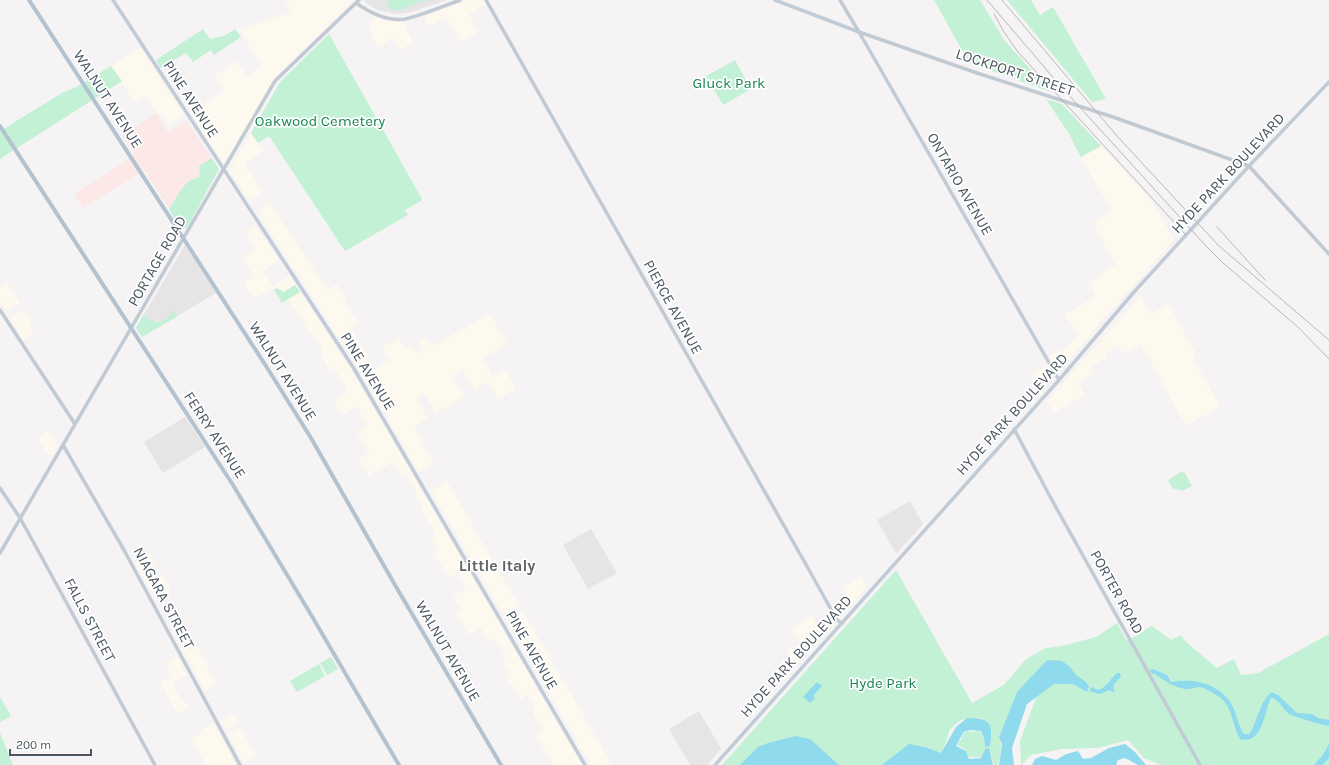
<svg xmlns="http://www.w3.org/2000/svg" width="1329" height="765" viewBox="0 0 1329 765" font-family="Karla,sans-serif">
	<style>
		.commercial { fill: #fdf9ef }
		.education { fill: #e6e4e5 }
		.medical { fill: #fce8e6 }
		.green { fill: #c3f1d5 }
		.water { fill: #90daee }
		.lines { fill: none; stroke-linecap: round; stroke-linejoin: round }
		.tertiary { stroke: #c1cad2; stroke-width: 3.5 }
		.secondary { stroke: #c1cbd6; stroke-width: 3.5 }
		.primary { stroke: #b3c2d1; stroke-width: 4 }
		.rail { stroke: #b5b8bd; stroke-width: 1 }
		.labels { text-anchor: middle; stroke-width: 3.5; stroke-linejoin: round; paint-order: stroke }
		.street-label { font-size: 15px; fill: #4a5661; stroke: #fff }
		.park-label { font-size: 15px; fill: #17864f; stroke: #fff }
		.neighbourhood-label { font-size: 16px; font-weight: bold; fill: #5f6368; stroke: #fff }
	</style>
	<rect width="100%" height="100%" fill="#f5f3f3"/>
	<path class="commercial" d="M285,0h69l-80,79 -50,85 -34,-51 34,-22 -10,-16 23,-14 10,15 15,-10 -23,-36 52,-18z
		M469,0h15l2,4 -17,10 10,18 -19,10 -14,-25 -17,9 -5,-10z
		M373,17l18,4h11l11,21 -13,8 -7,-12 -16,9 -7,-16z
		M140,48l44,67 -15,10 -9,-13 -3,2 -12,-18 -11,6 -23,-36z
		M251,133l12,18 -19,12 19,29 -13,9 -21,-31z
		M1101,146l51,55 22,39 -67,75 -48,57 -10,-16 13,-7 1,2 14,-16 -12,-21 31,-18 -7,-13 15,-8 -2,-3 14,-7 -23,-42 19,-11 -31,-55z
		M270,203l57,87 10,-6 10,19h-1l12,20 -7,4 23,42 15,-9 -7,-12 17,-10 5,10 7,-3 6,9 6,-3 -5,-9 8,-5 6,9 58,-32 17,29 -25,16 10,17 12,-7 12,19 -18,11 -10,-17 -13,8 -12,-20 -10,6 11,20 -28,17 -12,-20 -8,5 12,20 -14,9 20,36 -15,9 -67,-114 -95,-146z
		M255,226l24,34 -16,11 9,15 17,-10 6,9 -12,7 -6,-4 -3,2 -2,-2 -18,11 -10,-17 10,-6 -12,-18 14,-9 -11,-17z
		M7,282l13,21 -14,8 -6,-8v-17z
		M300,292l51,77 231,396h-30l-16,-30 7,-4 -11,-20 4,-3 -8,-13 -8,5 -14,-23 4,-3 -8,-15 4,-3 -11,-17 -6,3 -8,-14 -12,7 -13,-21 6,-4 -9,-14 13,-8 -8,-14 -9,4 -11,-19 -2,1 -3,-5 6,-4 -8,-14 5,-3 -15,-25 2,-1 -9,-16 2,-1 -11,-18 -4,2 -8,-13 -25,14 -10,-17 11,-6 -12,-21 11,-6 -11,-19 -14,8 -9,-14 14,-10 -12,-21 -5,2 -11,-19 3,-2 -7,-13 -5,-4 -23,-35z
		M1141,295l10,19 17,-10 28,49 -4,3 28,51 -34,19 -45,-82 -18,10 -5,-8 -12,8 1,3 -18,11 4,6 -15,8 7,13 -31,18 -7,-12z
		M24,310l8,11 -4,3 6,9 -10,7 -14,-22z
		M1048,365l6,11 -13,15 -9,-17z
		M48,430l10,15 -8,13 -12,-19z
		M447,481l72,124 -16,9 -72,-123z
		M151,554l3,7 -6,4 8,12 6,-3 9,16 -15,10 -21,-37z
		M861,577l6,11 -28,30 -8,-14 16,-9 -4,-8z
		M523,611l68,118 21,36h-21l-16,-27 -68,-117z
		M832,613l4,8 -54,60 -6,-11 13,-13 -3,-6 14,-8 -8,-15 20,-12 4,7z
		M185,625l24,42 -1,1 9,15 -12,8 -32,-59z
		M178,657l9,18 -14,9 10,18 4,1 2,4 -12,6 -17,-31 12,-6 -6,-12z
		M233,714l5,9 -12,7 -5,-9z
		M213,723l23,42h-30l-15,-26 12,-7 -1,-3z
		M240,728l16,28 -12,7 -16,-29z"/>
	<path class="education" d="M364,0h83l-39,13 -11,1 -20,-4 -11,-7z
		M185,245l31,48 -74,44 -6,-9z
		M185,417l20,30 -42,26 -19,-31z
		M910,501l13,23 -27,30 -19,-34z
		M591,529l26,44 -29,16 -25,-44z
		M699,711l22,38 -14,16h-17l-21,-36z"/>
	<path class="medical" d="M156,113l12,20 19,-12 31,47v3l-32,57 -3,1 -39,-59 -61,38 -9,-14 61,-39 -13,-20z"/>
	<path class="green" d="M386,0h40l-23,8v2h-11l-4,-4 1,-2z
		M934,0h46l25,41 46,51 -82,-29z
		M1007,0h24l9,15 13,-8 53,92 -14,3z
		M203,29l7,10 14,-3 11,-7 6,8 -27,18 -3,-5 -18,12 -7,-9 -26,15 -4,-8z
		M329,34l93,165 -1,2 -16,9 3,5 -63,36 -76,-115 -11,7 -7,-10 29,-51z
		M735,60l16,29 -28,16 -17,-29z
		M111,66l11,15 -122,78v-28l62,-38 16,-7z
		M1046,99l16,5 39,42 -20,11 -12,-23z
		M212,158l7,11 -32,59 -5,1 -13,-19c8,-13 14,-30 31,-33l-1,-11z
		M295,285l5,7 -18,11 -8,-13 3,-2 2,2 1,-1 3,3z
		M173,310l5,6 -36,21 -6,-9 7,-13 13,8 2,-1h3l6,-4 -1,3z
		M1181,472l4,1 7,13 -10,5 -10,-3 -4,-8z
		M896,570l76,133 32,-18 22,-26 20,-11 16,-2 34,-9 21,-14 10,18 25,-15 19,14 10,-5 4,6 32,27 17,-9 7,16 17,-2 71,-39v131h-168l-17,-7 -16,-18 -31,8 -35,1 -31,6 -10,10 -1,-24 20,-54 -23,5 -18,45 2,8 -1,14 -3,6h-3l-5,-17 -4,1 -4,8h-12l-3,-7 -9,-5 5,-7 1,-4 4,-4 5,2 8,-1 4,7 1,9 5,-1c3,-13 4,-28 -14,-28 -6,0 -11,0 -16,3 -4,2 -7,6 -10,8 -1,4 -7,22 -9,25l-18,-8 -13,-1 -4,1 -10,11 -11,8h-163z
		M331,657l7,12 -11,6 -7,-12z
		M319,664l6,12 -28,16 -7,-11z
		M0,697l11,19 -11,6z
		M0,733l13,32h-13z"/>
	<path class="water" d="M1047,660l15,1 8,6 6,8 10,7 3,5 -2,5 -14,-8h-19l-27,20 -15,44 2,17h-15l3,-20 -3,-8 18,-45z
		M1153,669l14,6 4,7c24,-4 52,2 63,27 3,8 5,18 10,25h5l3,-4 11,-28 8,-10 7,3 19,18 15,1 6,4 11,2v6c-4,0 -37,-10 -40,-12 -6,-5 -9,-12 -16,-16h-2c-7,14 -8,47 -31,41 -7,-12 -7,-27 -16,-38 -3,-4 -19,-13 -24,-14 -5,0 -10,3 -15,2 -12,-2 -20,-8 -30,-15h-3l-2,-4z
		M1117,673h3l1,3 -8,10 2,7 -6,-3 -9,4 -11,-3 3,-4 6,3c9,-3 12,-11 19,-17z
		M817,682l5,4 -9,10 2,2 -5,5 -7,-6z
		M967,718c23,0 27,4 23,28l-5,1 -1,-9 -3,-7c-21,-2 -15,-1 -25,15l10,5 3,8 12,-1 4,-9 4,-1 4,17h-111l27,-21 16,3 16,6 15,-26z
		M795,736l15,3 29,26h-99l18,-18 10,-4z
		M1125,744l10,8 11,13h-8l-13,-7 -7,2 -2,5h-84l3,-6 7,-3 14,4 10,-6 12,-3 5,8 8,-1 18,-10z
		M1329,744v14l-7,7h-8l5,-6 4,-4z"/>
	<g class="lines">
		<path class="tertiary" d="M486,0l318,561 33,59 5,3
			M840,0l19,32 118,41 139,45 133,48 80,88
			M356,3c13,9 31,19 49,16 17,-4 39,-13 55,-19
			M0,310l75,114
			M63,445l61,105 116,215
			M0,488l20,30 15,27 120,220
			M0,553l275,-472 84,-81"/>
		<path class="secondary" d="M113,0l240,367 232,398
			M775,0l84,32 200,348
			M1014,429l39,73 147,263
			M715,765l344,-385 75,-88 115,-126 80,-84"/>
		<path class="primary" d="M29,0l237,366 45,72 84,147 106,180
			M0,126l233,359 77,128 89,152"/>
		<path class="rail" d="M987,0l70,82 149,164 16,16 77,66 30,31
			M1002,0l115,136 101,109 111,95
			M994,14l10,18 14,20 167,182
			M1217,227l48,53"/>
	</g>
	<g class="labels">
		<g class="street-label">
			<text transform="translate(1015 72) rotate(18)" y="5">LOCKPORT STREET</text>
			<text transform="translate(108 99) rotate(57)" y="5">WALNUT AVENUE</text>
			<text transform="translate(191 99) rotate(57)" y="5">PINE AVENUE</text>
			<text transform="translate(1228 173) rotate(-47)" y="5">HYDE PARK BOULEVARD</text>
			<text transform="translate(960 184) rotate(60)" y="5">ONTARIO AVENUE</text>
			<text transform="translate(157 261) rotate(-60)" y="5">PORTAGE ROAD</text>
			<text transform="translate(673 307) rotate(61)" y="5">PIERCE AVENUE</text>
			<text transform="translate(283 371) rotate(58)" y="5">WALNUT AVENUE</text>
			<text transform="translate(368 371) rotate(58)" y="5">PINE AVENUE</text>
			<text transform="translate(1012 414) rotate(-48)" y="5">HYDE PARK BOULEVARD</text>
			<text transform="translate(215 435) rotate(57)" y="5">FERRY AVENUE</text>
			<text transform="translate(1117 592) rotate(61)" y="5">PORTER ROAD</text>
			<text transform="translate(164 598) rotate(62)" y="5">NIAGARA STREET</text>
			<text transform="translate(90 620) rotate(62)" y="5">FALLS STREET</text>
			<text transform="translate(532 650) rotate(60)" y="5">PINE AVENUE</text>
			<text transform="translate(448 651) rotate(60)" y="5">WALNUT AVENUE</text>
			<text transform="translate(796 656) rotate(-48)" y="5">HYDE PARK BOULEVARD</text>
		</g>
		<g class="park-label">
			<text x="729" y="88">Gluck Park</text>
			<text x="320" y="126">Oakwood Cemetery</text>
			<text x="883" y="688">Hyde Park</text>
		</g>
		<g class="neighbourhood-label">
			<text x="497" y="571">Little Italy</text>
		</g>
	</g>
	<path d="M10 749v6h81v-6" fill="none" stroke="#4a5661" stroke-width="2"/>
	<text x="16" y="749" font-size="12" fill="#4a5661" stroke="#ffffff" stroke-width="3" paint-order="stroke">200 m</text>
</svg>
